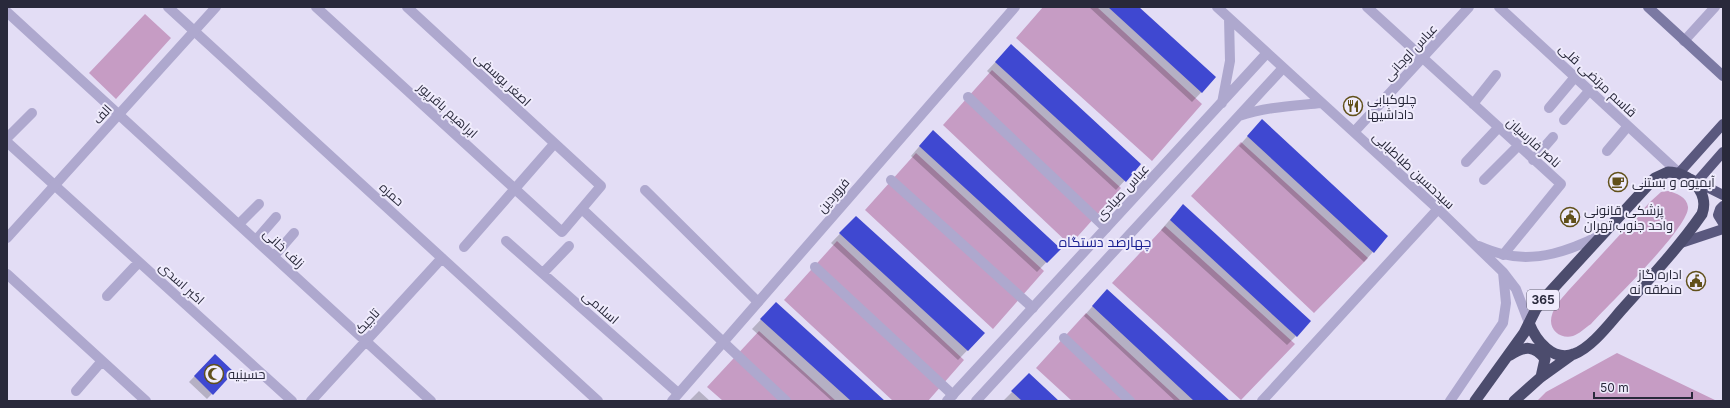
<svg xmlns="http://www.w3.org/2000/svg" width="1730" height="408" viewBox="0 0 1730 408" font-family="Inter,Cairo,sans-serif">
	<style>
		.green { fill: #c69cc4 }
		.shadow { fill: #0003 }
		.building { fill: #3f48d1 }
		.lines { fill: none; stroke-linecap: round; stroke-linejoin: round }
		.minor { stroke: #aea8ce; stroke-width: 10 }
		.tertiary { stroke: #aea8ce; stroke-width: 10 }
		.secondary { stroke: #7b79a3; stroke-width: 10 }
		.primary { stroke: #5a587e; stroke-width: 10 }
		.trunk { stroke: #4c4c6d; stroke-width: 11 }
		.labels { text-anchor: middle; stroke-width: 4; stroke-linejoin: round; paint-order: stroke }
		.shield { fill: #efebfc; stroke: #646375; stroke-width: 1 }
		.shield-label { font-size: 12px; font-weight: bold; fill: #29293b }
		.street-label { font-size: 13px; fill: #29293b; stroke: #efebfc }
		.poi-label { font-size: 13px; fill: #29293b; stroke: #efebfc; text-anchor: start }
		.neighbourhood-label { font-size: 14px; fill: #1a2192; stroke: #efebfc }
	</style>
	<rect width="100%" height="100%" fill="#e3ddf5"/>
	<path class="green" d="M1043,7h54l105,97 -50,57 -136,-123z
		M145,14l26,24 -55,61 -27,-26z
		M992,70l129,118 -51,57 -127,-120z
		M1241,142l127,116 -54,55 -123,-117z
		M916,153l128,118 -51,58 -128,-119z
		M1668,191c8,2 19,6 20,16 1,21 -80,98 -97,117 -6,4 -12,10 -18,12 -11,3 -22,-4 -22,-15 0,-11 10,-22 17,-30l82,-89 11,-10z
		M1165,226l130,118 -54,56 -129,-117z
		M837,241l127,119 -36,41h-35l-109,-101z
		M1086,313l95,88h-109l-36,-33z
		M759,331l77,70h-113l-16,-14z
		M1617,353l100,48h-180l9,-9z"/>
	<path class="shadow" d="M1089,7h49l77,71 -23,24z
		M1002,55l138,109 -24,26 -129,-119z
		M1253,130l134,106 -23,26 -125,-116z
		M924,141l135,108 -22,23 -126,-116z
		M1174,215l122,121 -9,9 -126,-115z
		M856,217l128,116 -26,27 -127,-117z
		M1098,300l130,101h-53l-91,-85z
		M767,313l116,88h-51l-80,-72z
		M215,355l18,17 -26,27 -18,-17z
		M1029,375l28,26h-54z
		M699,391l11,10h-21z"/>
	<path class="building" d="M1108,7h31l77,70 -14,16z
		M1011,44l130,120 -15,18 -131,-120z
		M1262,119l126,117 -14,17 -127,-117z
		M933,130l128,119 -14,14 -128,-117z
		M1183,204l128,117 -14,16 -127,-117z
		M856,216l129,117 -17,18 -129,-118z
		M1107,289l123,112h-36l-102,-95z
		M776,302l109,99h-34l-91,-82z
		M215,354l19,18 -21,23 -19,-19z
		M1029,373l30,28h-37l-11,-10z"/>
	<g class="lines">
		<path class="minor" d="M168,7l430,394
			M316,7l246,225 39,-46 -194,-179
			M1367,7l194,177 -58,71
			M1499,7l180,166
			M7,12l424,389
			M1684,41l31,-34
			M968,97l138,131
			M1473,104l23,-29
			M1549,108l26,-31
			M1564,120l26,-30
			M7,138l25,-25
			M7,142l285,259
			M1607,151l21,-25
			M1533,160l20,-23
			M1466,162l32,-34
			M891,180l142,128
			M1484,180l34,-34
			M645,190l113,112
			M582,209l204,192
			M239,224l20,-20
			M256,240l20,-23
			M506,241l172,152
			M464,247l90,-103
			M274,256l20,-23
			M815,267l138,128
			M543,273l26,-27
			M7,274l139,127
			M107,296l32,-34
			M1064,338l66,63
			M76,391l26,-30
			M311,401l131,-143
			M1262,401l176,-192"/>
		<path class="tertiary" d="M1217,7l221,202 65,63 13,17 13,34
			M1222,103l8,-42 -1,-43
			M1239,116c27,-9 53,-10 82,-13
			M1354,132l115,-125
			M7,238l209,-231
			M1479,246c7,3 15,6 23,8 35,9 69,-4 99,-19
			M672,401l343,-394
			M947,401l320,-348
			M976,401l307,-333
			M1450,401l53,-78 3,-20 -3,-31"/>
		<path class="secondary" d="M1648,7l75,69"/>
		<path class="primary" d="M1679,173l44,-49
			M1691,179l32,16
			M1695,184l28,-32
			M1723,206l-3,3 -2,6 5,8
			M1681,243l42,-14"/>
		<path class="trunk" d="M1668,172c21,0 42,20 34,42 -23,33 -50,62 -77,92 -13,14 -32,41 -51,48 -21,8 -38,-13 -45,-31l7,-14 13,-16 101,-110 5,-5z
			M1510,355c14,-9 24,-10 35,4l-4,18
			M1475,401l49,-68 5,-10
			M1514,401l27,-24 32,-23"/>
	</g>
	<defs>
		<symbol id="restaurant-ring" viewBox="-11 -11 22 22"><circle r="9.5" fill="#efebfc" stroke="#61501a" stroke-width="1.5"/><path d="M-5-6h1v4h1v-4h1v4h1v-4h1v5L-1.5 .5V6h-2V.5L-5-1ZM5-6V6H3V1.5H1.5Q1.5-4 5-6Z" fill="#61501a"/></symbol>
		<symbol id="cafe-ring" viewBox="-11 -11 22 22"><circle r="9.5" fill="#efebfc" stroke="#61501a" stroke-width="1.5"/><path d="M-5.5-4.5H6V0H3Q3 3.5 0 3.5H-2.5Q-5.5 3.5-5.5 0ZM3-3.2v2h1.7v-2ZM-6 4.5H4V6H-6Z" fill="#61501a"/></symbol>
		<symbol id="civic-ring" viewBox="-11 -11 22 22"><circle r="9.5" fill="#efebfc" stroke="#61501a" stroke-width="1.5"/><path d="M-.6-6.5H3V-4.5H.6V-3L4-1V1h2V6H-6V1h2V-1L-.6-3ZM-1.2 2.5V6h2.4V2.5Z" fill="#61501a"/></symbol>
		<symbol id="mosque-ring" viewBox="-11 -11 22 22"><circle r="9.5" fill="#efebfc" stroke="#61501a" stroke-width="1.5"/><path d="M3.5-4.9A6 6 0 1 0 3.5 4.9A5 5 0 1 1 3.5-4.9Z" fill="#61501a"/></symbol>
	</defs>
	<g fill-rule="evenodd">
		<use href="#restaurant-ring" x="1342" y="95" width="22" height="22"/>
		<use href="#cafe-ring" x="1607" y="171" width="22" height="22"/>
		<use href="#civic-ring" x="1559" y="206" width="22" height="22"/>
		<use href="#civic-ring" x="1685" y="270" width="22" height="22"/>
		<use href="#mosque-ring" x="203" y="363" width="22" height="22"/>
	</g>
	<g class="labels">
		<rect class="shield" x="1527" y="290" width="32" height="20" rx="3"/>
		<g class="shield-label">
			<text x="1543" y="304">365</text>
		</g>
		<g class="street-label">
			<text transform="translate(1410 52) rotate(-47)" y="5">عباس اوجانی</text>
			<text transform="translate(503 79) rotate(43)" y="5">اصغر یوسفی</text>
			<text transform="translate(1598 80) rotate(43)" y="5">قاسم مرتضی قلی</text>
			<text transform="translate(448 110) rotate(42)" y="5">ابراهیم باقرپور</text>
			<text transform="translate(102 114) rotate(-48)" y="5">الف</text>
			<text transform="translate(1534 142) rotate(42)" y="5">ناصر فارسیان</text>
			<text transform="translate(1414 170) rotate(43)" y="5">سیدحسین طباطبایی</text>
			<text transform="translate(1122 192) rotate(-47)" y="5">عباس صیادی</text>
			<text transform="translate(392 194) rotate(42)" y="5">حمزه</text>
			<text transform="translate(833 195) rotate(-49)" y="5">فروردین</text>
			<text transform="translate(284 248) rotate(43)" y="5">زلف خانی</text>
			<text transform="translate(182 283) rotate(42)" y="5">اکبر اسدی</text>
			<text transform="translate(601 307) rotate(41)" y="5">اسلامی</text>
			<text transform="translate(367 321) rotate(-48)" y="5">تاجیک</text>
		</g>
		<g class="poi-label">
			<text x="1367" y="104">چلوکبابی<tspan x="1367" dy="15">داداشیها</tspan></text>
			<text x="1632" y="187">آبمیوه و بستنی</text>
			<text x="1584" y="215">پزشکی قانونی<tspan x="1584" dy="15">واحد جنوب تهران</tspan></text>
			<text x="1682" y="279" text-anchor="end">اداره گاز<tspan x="1682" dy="15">منطقه نه</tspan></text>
			<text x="228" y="379">حسینیه</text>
		</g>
		<g class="neighbourhood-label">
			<text x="1105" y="247">چهارصد دستگاه</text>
		</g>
	</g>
	<rect width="1730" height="408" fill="none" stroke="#29293b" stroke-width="16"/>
	<path d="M1594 392v6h98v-6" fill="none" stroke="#29293b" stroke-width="2"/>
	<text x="1600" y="392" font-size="12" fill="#29293b" stroke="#efebfc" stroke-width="3" paint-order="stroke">50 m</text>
</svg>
